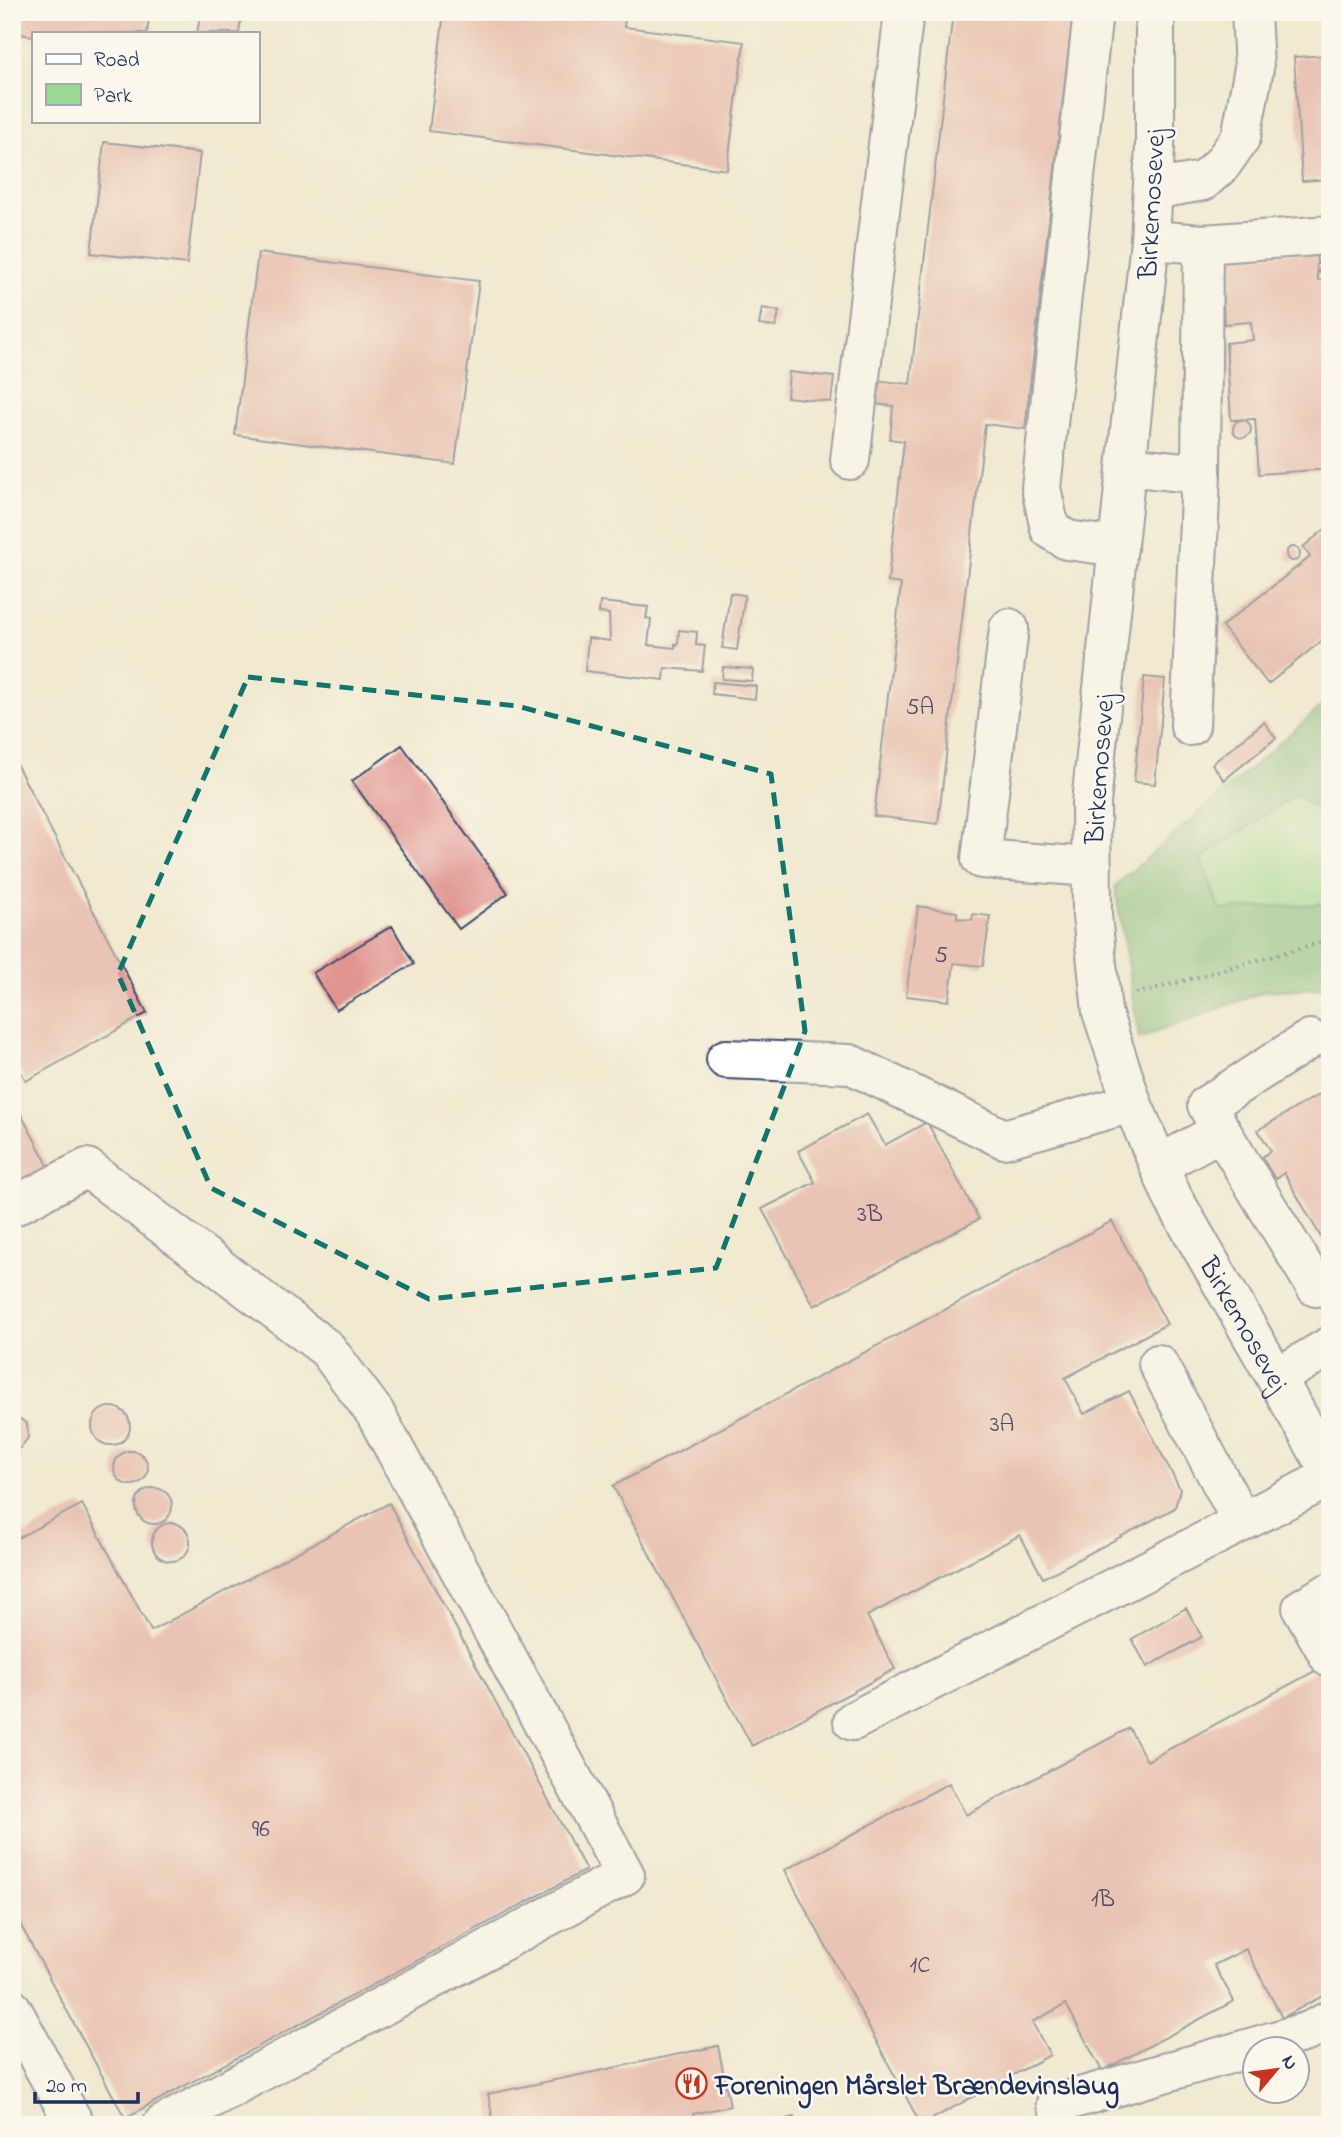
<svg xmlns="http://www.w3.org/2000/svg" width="1342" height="2137" viewBox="0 0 1342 2137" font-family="'Indie Flower',sans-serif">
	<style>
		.green { fill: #98da91; stroke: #5a8478; stroke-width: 2 }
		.forest { fill: #7aba7b; stroke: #4a746c; stroke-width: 2 }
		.building { fill: #e19590 }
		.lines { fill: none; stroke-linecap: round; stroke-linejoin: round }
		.minor-casing { stroke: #3b4b6f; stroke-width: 42 }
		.path { stroke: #3b4b6f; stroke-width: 4.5; stroke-dasharray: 2 5; stroke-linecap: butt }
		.minor { stroke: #fff; stroke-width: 38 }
		.marked { fill: none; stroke: #0f766e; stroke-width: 5; stroke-dasharray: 14 9; stroke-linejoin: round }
		.labels { text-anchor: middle; stroke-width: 5; stroke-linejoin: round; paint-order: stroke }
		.number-label { font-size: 24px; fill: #4c486a }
		.street-label { font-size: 28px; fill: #1b2f5e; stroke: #fbf7ec }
		.poi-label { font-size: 28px; font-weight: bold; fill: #1b2f5e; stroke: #fbf7ec; text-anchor: start }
	</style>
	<rect width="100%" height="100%" fill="#fbf7ec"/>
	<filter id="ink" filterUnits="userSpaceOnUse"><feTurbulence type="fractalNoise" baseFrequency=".0143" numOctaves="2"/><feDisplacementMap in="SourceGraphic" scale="14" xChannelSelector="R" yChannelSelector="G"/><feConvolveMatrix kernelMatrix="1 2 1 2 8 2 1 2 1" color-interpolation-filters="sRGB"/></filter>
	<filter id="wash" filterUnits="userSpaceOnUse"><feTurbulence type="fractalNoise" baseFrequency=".00686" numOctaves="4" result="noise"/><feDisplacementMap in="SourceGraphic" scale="28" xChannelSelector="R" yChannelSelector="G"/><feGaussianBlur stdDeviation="1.57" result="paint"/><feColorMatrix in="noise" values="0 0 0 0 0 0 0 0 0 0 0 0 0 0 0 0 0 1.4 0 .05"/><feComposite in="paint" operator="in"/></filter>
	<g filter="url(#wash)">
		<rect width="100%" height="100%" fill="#f1e9d0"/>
		<path class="green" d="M1295,795l35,22v86l-110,8 -19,-53z"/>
		<path class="forest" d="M1330,699v118l-35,-22 -94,64 19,51 110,-7v84l-65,4 -126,48 -24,-153z"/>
		<g id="blocks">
			<path class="building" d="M12,12h138l-3,21h-114v3l-21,-3z
				M201,12h41l-3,21h-42z
				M444,12h62l41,5 1,-5h78l-2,15 120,15 -17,128 -298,-39z
				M953,12h120l-48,417 -40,-5 -47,400 -64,-8 27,-232 -13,-2 16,-141 -14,-2 3,-33 -21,-2 2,-24 36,4z
				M1330,55v124l-28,2 -8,-124z
				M104,142l96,11 -13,111 -96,-11z
				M1316,251l1,14 3,-5 10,-1v14h-10l-3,-4 1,11 12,-1v190l-71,5 -4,-55 -24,1 -5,-77 27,-3 -2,-18 -27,2 -4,-66z
				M258,253l221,28 -24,183 -220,-29z
				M762,308l17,3 -3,16 -17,-2z
				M789,372l45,5 -3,25 -44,-5z
				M1233 429a9 9 0 1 1 18 0a9 9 0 1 1-18 0Z
				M1330,525v109l-62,50 -46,-58 88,-69 -7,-10z
				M1286 554a7 7 0 1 1 14 0a7 7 0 1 1-14 0Z
				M730,593l15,2 -8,55 -15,-2z
				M600,602l48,5 -2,11 5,1 -3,26 27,3v-4l3,1 1,-15 18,2 -1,13 9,1 -3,25 -37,-3 -1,12 -79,-9 3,-33 22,3 -1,-27 -10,-1z
				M723,667l30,2 -1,12 -30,-2z
				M1144,677l21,2 -10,105 -21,-2z
				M713,682l43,4 -1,13 -43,-5z
				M1264,722l12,16 -52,42 -12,-16z
				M402,745l106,148 -49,36 -107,-148z
				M12,756l135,257 -121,68 -14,-25z
				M918,906l39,6v6l15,2 1,-6 17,2 -7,50 -29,-3 -5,38 -43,-5z
				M392,926l22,38 -78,46 -23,-37z
				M1330,1088v165l-46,-80 -9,6 -13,-22 9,-6 -13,-21z
				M12,1097l37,70 -37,20z
				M867,1114l18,31 42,-23 52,97 -165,87 -52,-97 53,-27 -17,-31z
				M1112,1221l55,103 -102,54 19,36 45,-23 51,98 -5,19 -132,70 -23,-43 -153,81 28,53 -143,77 -139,-260z
				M92 1426a19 19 0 1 1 38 0a19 19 0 1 1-38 0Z
				M12,1416h4l11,8 1,14 -8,10 -8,1z
				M114 1468a17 17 0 1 1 34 0a17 17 0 1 1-34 0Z
				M136 1506a18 18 0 1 1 36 0a18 18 0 1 1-36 0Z
				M389,1503l197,367 -461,248 -113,-209v-368l70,-37 69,127z
				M152 1542a19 19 0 1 1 38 0a19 19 0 1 1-38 0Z
				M1186,1608l16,29 -55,30 -15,-28z
				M1324,1666l6,10v316l-48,26 -36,-69 -32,16 20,36 -132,70 -36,-67 -34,18 18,33 -129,70 -136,-255 164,-87 17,32 163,-87 18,33z
				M718,2046l12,60 -37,8 2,11h-22l-1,-7 -32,7h-146l-6,-31z
				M795,2117l1,8h-33v-1z"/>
		</g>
	</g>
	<g filter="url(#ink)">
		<use href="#blocks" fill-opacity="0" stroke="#3b4b6f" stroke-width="2"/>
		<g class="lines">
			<defs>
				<g id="minor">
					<path d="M1093,12l-52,476 9,41 17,11 51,7"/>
					<path id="s1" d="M1155,12v135l-5,93 -59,563 1,112 10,97 30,91 41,95 157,274"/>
					<path d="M1153,190l50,-9 19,-17 19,-27 13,-69 -3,-56"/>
					<path d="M1150,240l53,4 -2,230"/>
					<path d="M1203,244l127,-9"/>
					<path d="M850,460l54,-448"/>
					<path d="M1127,466l74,8 -11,252"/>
					<path d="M1009,628l-28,231 111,8"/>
					<path d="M726,1059l124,5 154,75 128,-36"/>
					<path d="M1221,1131l-14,-26 103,-66"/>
					<path d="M1159,1165l62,-34 95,156"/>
					<path d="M12,1207l75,-39 240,181 48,64 250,462 -463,250"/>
					<path d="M1158,1364l84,158"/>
					<path d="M1276,1378l54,-32"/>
					<path d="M1330,1592l-28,16 28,50"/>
					<path d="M853,1721l477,-244"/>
					<path d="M12,2009l63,116"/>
					<path d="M1056,2104l253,-73 21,-11"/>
				</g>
			</defs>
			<use href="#minor" class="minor-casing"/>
			<path class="path" d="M1136,994l194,-54"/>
			<use href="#minor" class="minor"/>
		</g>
	</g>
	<path d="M0 0H1342V2137H0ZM248,677l269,29 254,68 34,257 -89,237 -287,31 -218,-111 -93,-214z" fill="#f1e9d0" fill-opacity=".55" fill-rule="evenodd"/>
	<path class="marked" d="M248,677l269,29 254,68 34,257 -89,237 -287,31 -218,-111 -93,-214z"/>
	<defs>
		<symbol id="restaurant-ring" viewBox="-11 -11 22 22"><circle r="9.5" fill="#fbf7ec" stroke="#c8321e" stroke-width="1.5"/><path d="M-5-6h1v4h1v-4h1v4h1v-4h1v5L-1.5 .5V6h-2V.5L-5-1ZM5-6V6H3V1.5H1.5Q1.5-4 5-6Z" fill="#c8321e"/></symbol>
	</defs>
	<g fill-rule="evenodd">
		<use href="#restaurant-ring" x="674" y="2066" width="35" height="35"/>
	</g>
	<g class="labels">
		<g class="number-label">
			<text x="920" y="714">5A</text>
			<text x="941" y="962">5</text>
			<text x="870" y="1221">3B</text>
			<text x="1002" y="1431">3A</text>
			<text x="261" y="1836">96</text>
			<text x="1103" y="1906">1B</text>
			<text x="920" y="1972">1C</text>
		</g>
		<g class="street-label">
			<text transform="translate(1150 204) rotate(-87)" y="10">Birkemosevej</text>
			<text transform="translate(1098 769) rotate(-86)" y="10">Birkemosevej</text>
			<text dy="10" stroke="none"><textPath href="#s1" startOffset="1348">Birkemosevej</textPath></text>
		</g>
		<g class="poi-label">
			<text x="715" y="2094">Foreningen Mårslet Brændevinslaug</text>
		</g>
	</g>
	<rect width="1342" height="2137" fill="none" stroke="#fbf7ec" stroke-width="42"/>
	<rect x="32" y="32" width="228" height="91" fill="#fbf7ec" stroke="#a1a7b3" stroke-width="2"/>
	<rect x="46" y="54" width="35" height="10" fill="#ffffff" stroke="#a1a7b3" stroke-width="2"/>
	<text x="94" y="66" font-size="21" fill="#1b2f5e">Road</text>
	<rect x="46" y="84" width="35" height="21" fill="#98da91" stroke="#a1a7b3" stroke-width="2"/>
	<text x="94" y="102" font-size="21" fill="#1b2f5e">Park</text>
	<g transform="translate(1276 2070) rotate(61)"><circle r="33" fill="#fbf7ec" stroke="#a1a7b3" stroke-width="2"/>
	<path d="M0-5L12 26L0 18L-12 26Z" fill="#c8321e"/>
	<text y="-10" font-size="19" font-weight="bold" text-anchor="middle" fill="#1b2f5e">N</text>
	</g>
	<path d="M35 2092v10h103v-10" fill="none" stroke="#1b2f5e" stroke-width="3.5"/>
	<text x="46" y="2092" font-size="21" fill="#1b2f5e" stroke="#fbf7ec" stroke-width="5" paint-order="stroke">20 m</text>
</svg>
